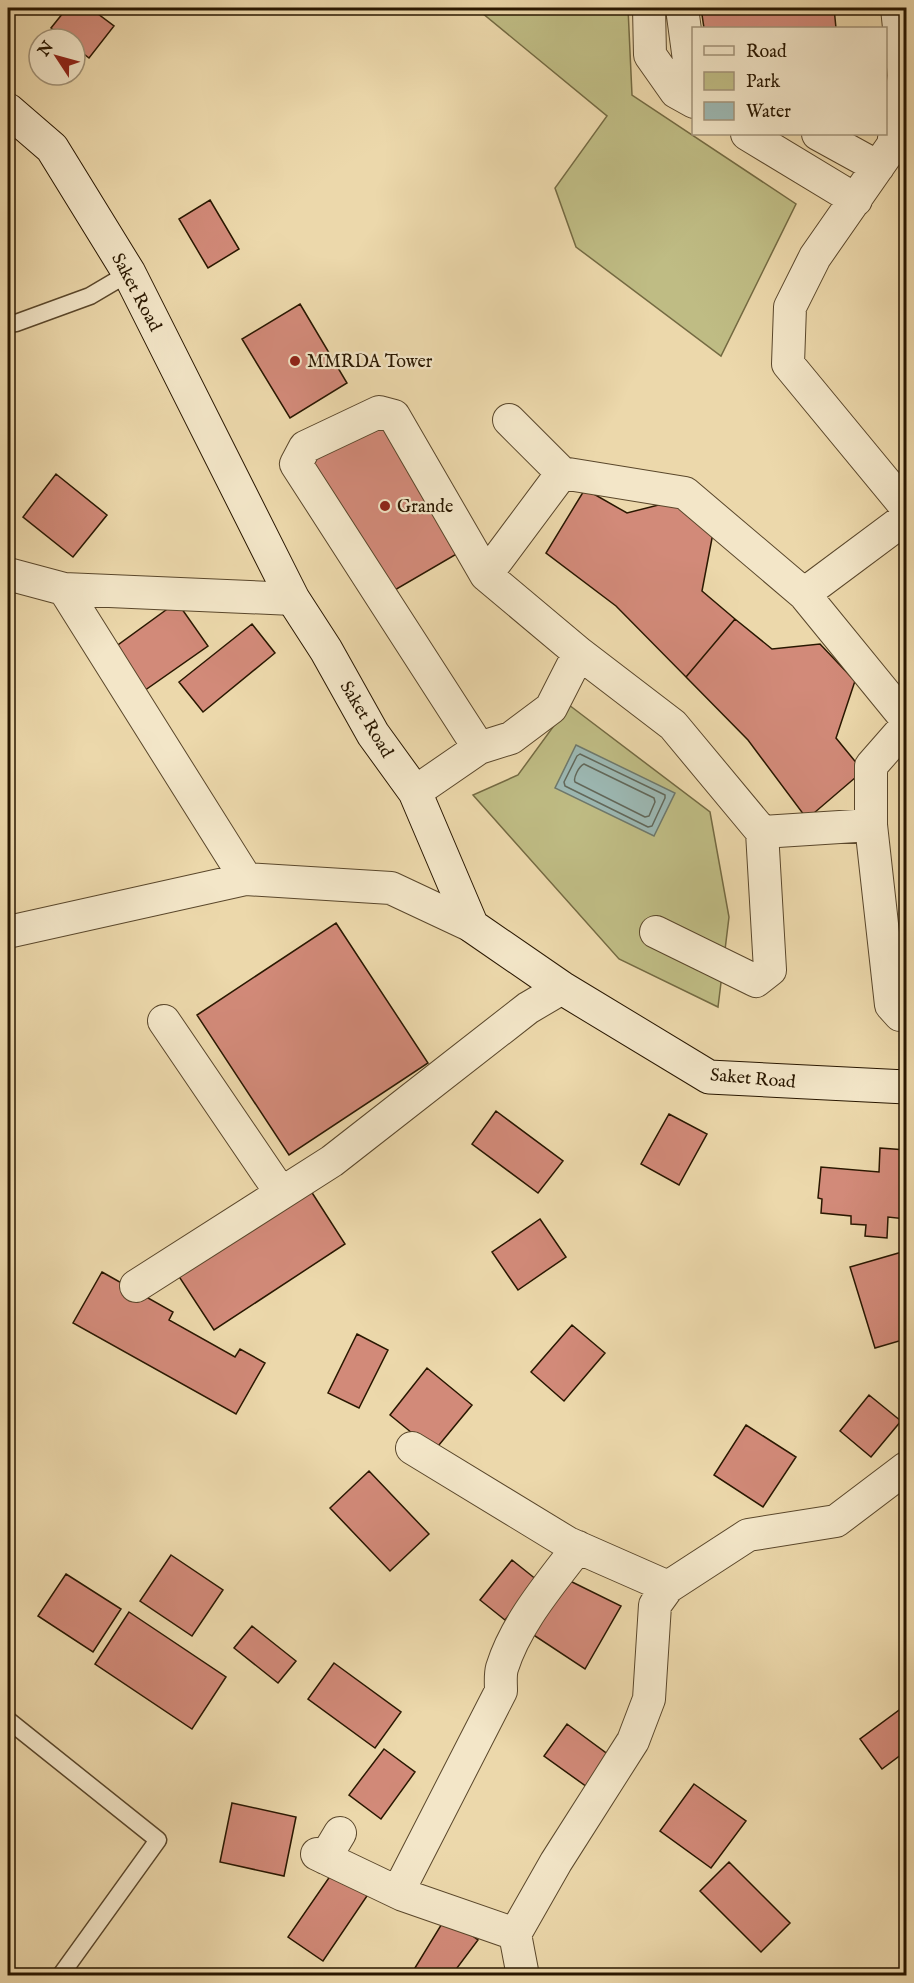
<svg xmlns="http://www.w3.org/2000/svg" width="914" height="1983" viewBox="0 0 914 1983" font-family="'IM FELL English',serif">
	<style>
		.green { fill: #bfbc84; stroke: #746a42; stroke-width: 1.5 }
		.water { fill: #9cb8b3; stroke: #6e786b; stroke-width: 1.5 }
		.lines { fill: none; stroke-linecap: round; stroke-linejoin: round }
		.shore { stroke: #62685a; stroke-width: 1.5 }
		.building { fill: #d28a79; stroke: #291700; stroke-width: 1.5 }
		.lane-casing { stroke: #5a472b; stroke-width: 19 }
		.street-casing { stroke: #5a472b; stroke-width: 34 }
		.secondary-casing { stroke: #291700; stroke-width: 35 }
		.lane { stroke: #f3e6c8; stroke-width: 16 }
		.street { stroke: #f3e6c8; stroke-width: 32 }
		.secondary { stroke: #f3e6c8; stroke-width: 33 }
		.poi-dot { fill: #8f2418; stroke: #f3e6c8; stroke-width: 2 }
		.labels { text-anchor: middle; stroke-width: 4.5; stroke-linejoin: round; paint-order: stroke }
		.street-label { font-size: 18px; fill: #291700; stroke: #f3e6c8 }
		.poi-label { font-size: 18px; fill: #291700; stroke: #f3e6c8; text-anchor: start }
	</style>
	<rect width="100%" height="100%" fill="#ecd8ab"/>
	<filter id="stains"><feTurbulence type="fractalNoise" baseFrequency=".00333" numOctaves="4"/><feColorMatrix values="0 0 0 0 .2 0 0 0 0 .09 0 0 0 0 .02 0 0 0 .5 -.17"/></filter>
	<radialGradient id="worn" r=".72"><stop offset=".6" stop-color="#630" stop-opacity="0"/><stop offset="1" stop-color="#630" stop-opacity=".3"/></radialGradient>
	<path class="green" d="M476,8h152l4,87 164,109 -75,152 -145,-109 -21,-59 52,-72z
		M569,705l141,107 19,105 -11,90 -99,-48 -146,-164 45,-20z"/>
	<path class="water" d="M576,745l99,48 -21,43 -99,-48z"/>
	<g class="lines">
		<path class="shore" d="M580,754l85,41v3l-13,28 -4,1 -83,-41 -1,-4 13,-26z
			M584,764l70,34 1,4 -6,14 -4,1 -70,-35c-2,-4 4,-16 9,-18z"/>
	</g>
	<path class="building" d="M67,8h23l24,18 -25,32 -14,-11v-8h-10l-14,-11z
		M701,8h133l2,20h-132z
		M210,200l29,49 -31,19 -29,-49z
		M300,304l47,79 -57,35 -48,-79z
		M382,418l78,134 -72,42 -78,-134z
		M56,474l51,41 -34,42 -50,-40z
		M585,489l42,24 47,-12 39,32 -11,58 33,28 -49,58 -70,-71 -70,-53z
		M177,602l31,44 -67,47 -30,-43z
		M735,619l37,30 48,-5 35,37 -19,57 27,33 -56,48 -59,-79 -62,-63z
		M252,624l23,29 -72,59 -24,-30z
		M336,923l92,140 -139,92 -92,-140z
		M496,1111l67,50 -25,32 -66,-49z
		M669,1114l38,20 -28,51 -38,-21z
		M880,1148l26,2v69l-18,-2 -1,21 -22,-2 1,-11 -15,-1v-8l-30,-3 1,-14 -4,-1 3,-31 58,5z
		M309,1188l36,56 -131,86 -36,-55z
		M540,1219l26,38 -48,33 -26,-38z
		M902,1252l4,13v74l-31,9 -25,-81z
		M102,1272l71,40 -4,8 66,37 5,-8 25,14 -29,51 -163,-91z
		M572,1325l33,28 -41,48 -33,-29z
		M357,1334l31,16 -29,58 -31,-15z
		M427,1368l45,37 -38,46 -44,-36z
		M869,1395l32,26 -30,36 -31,-26z
		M746,1425l50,32 -33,50 -49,-32z
		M369,1471l60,63 -39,37 -60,-63z
		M171,1555l52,35 -31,46 -52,-35z
		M512,1560l25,20 -32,40 -25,-20z
		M66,1574l55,35 -28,43 -55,-36z
		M566,1579l55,27 -36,63 -56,-37z
		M129,1612l97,65 -34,52 -97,-65z
		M252,1626l44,35 -18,22 -44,-35z
		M334,1663l67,49 -26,36 -67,-49z
		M906,1705v46l-24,18 -22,-30z
		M567,1724l50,37 -23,31 -50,-36z
		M384,1749l31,23 -34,47 -32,-24z
		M694,1784l52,37 -35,47 -51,-37z
		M232,1803l64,14 -12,59 -64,-14z
		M729,1862l61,61 -29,29 -61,-61z
		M335,1869l34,24 -46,68 -35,-24z
		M446,1917l32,23 -27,36h-41z"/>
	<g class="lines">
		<defs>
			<path id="lane" d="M8,324l8,-1 74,-27 39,-23
				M8,1720l150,120 -98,136"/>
			<path id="street" d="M649,8l1,47 26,37 18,10
				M682,8l9,67 3,3
				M897,8l7,68 -11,69 -78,112 -25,50 -2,57 118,143
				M747,134l109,66
				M818,134l60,33
				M509,420l53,53
				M8,574l56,15 229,10
				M486,575l76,-102 123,20 119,101 102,125
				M64,589l182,290
				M804,594l102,-76
				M479,748l-183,-284 9,-17 74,-35 15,4 92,159 93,78
				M415,792l64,-44 32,-10 40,-30 28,-55 94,72 89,107 8,138 -14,11 -100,-49
				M871,825v-59l35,-40
				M762,832l109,-7 20,180 9,10h6
				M8,932l238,-53 145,9 81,38
				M164,1021l117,172
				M136,1286l196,-125 196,-153 34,-20
				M412,1448l156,95 100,44 80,-52 88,-14 70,-53
				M317,1854l86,41 112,39
				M325,1858l15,-25
				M398,1892l103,-201c0,-7 -1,-16 1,-23 14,-45 48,-84 76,-121
				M523,1976l-8,-42 41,-72 77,-121 16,-42 6,-94 13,-18"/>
			<path id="secondary" d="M8,110l44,38 77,125 164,326 33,51 47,84 42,58 57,134 90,62 147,89 197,10"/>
		</defs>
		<use href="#lane" class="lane-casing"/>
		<use href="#street" class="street-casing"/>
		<use href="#secondary" class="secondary-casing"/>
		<use href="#lane" class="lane"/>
		<use href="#street" class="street"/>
		<use href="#secondary" class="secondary"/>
	</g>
	<g class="poi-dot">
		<circle cx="295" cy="361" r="6"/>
		<circle cx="385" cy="506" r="6"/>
	</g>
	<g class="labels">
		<g class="street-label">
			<text transform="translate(137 292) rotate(62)" y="6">Saket Road</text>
			<text transform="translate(367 719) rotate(59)" y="6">Saket Road</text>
			<text transform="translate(753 1078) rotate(5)" y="6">Saket Road</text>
		</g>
		<g class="poi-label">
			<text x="307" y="367">MMRDA Tower</text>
			<text x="397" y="512">Grande</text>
		</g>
	</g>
	<rect width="914" height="1983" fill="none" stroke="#ecd8ab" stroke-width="30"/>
	<rect x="9" y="9" width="896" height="1965" fill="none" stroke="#291700" stroke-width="3"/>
	<rect x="15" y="15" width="884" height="1953" fill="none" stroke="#291700" stroke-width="1.5"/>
	<rect x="692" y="27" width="195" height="108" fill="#f3e6c8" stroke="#a29378" stroke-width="1.5"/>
	<rect x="704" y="46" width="30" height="9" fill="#f3e6c8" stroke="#a29378" stroke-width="1.5"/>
	<text x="746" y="57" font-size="18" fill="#291700">Road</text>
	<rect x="704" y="72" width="30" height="18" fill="#bfbc84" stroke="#a29378" stroke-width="1.5"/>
	<text x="746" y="87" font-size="18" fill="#291700">Park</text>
	<rect x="704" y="102" width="30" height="18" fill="#9cb8b3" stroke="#a29378" stroke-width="1.5"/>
	<text x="746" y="117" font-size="18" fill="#291700">Water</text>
	<g transform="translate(57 57) rotate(306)"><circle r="28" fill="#f3e6c8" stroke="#a29378" stroke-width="1.5"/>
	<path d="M0-4.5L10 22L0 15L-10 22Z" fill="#8f2418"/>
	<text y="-9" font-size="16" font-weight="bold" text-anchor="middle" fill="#291700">N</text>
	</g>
	<rect width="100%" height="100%" filter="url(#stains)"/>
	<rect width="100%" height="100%" fill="url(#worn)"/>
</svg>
